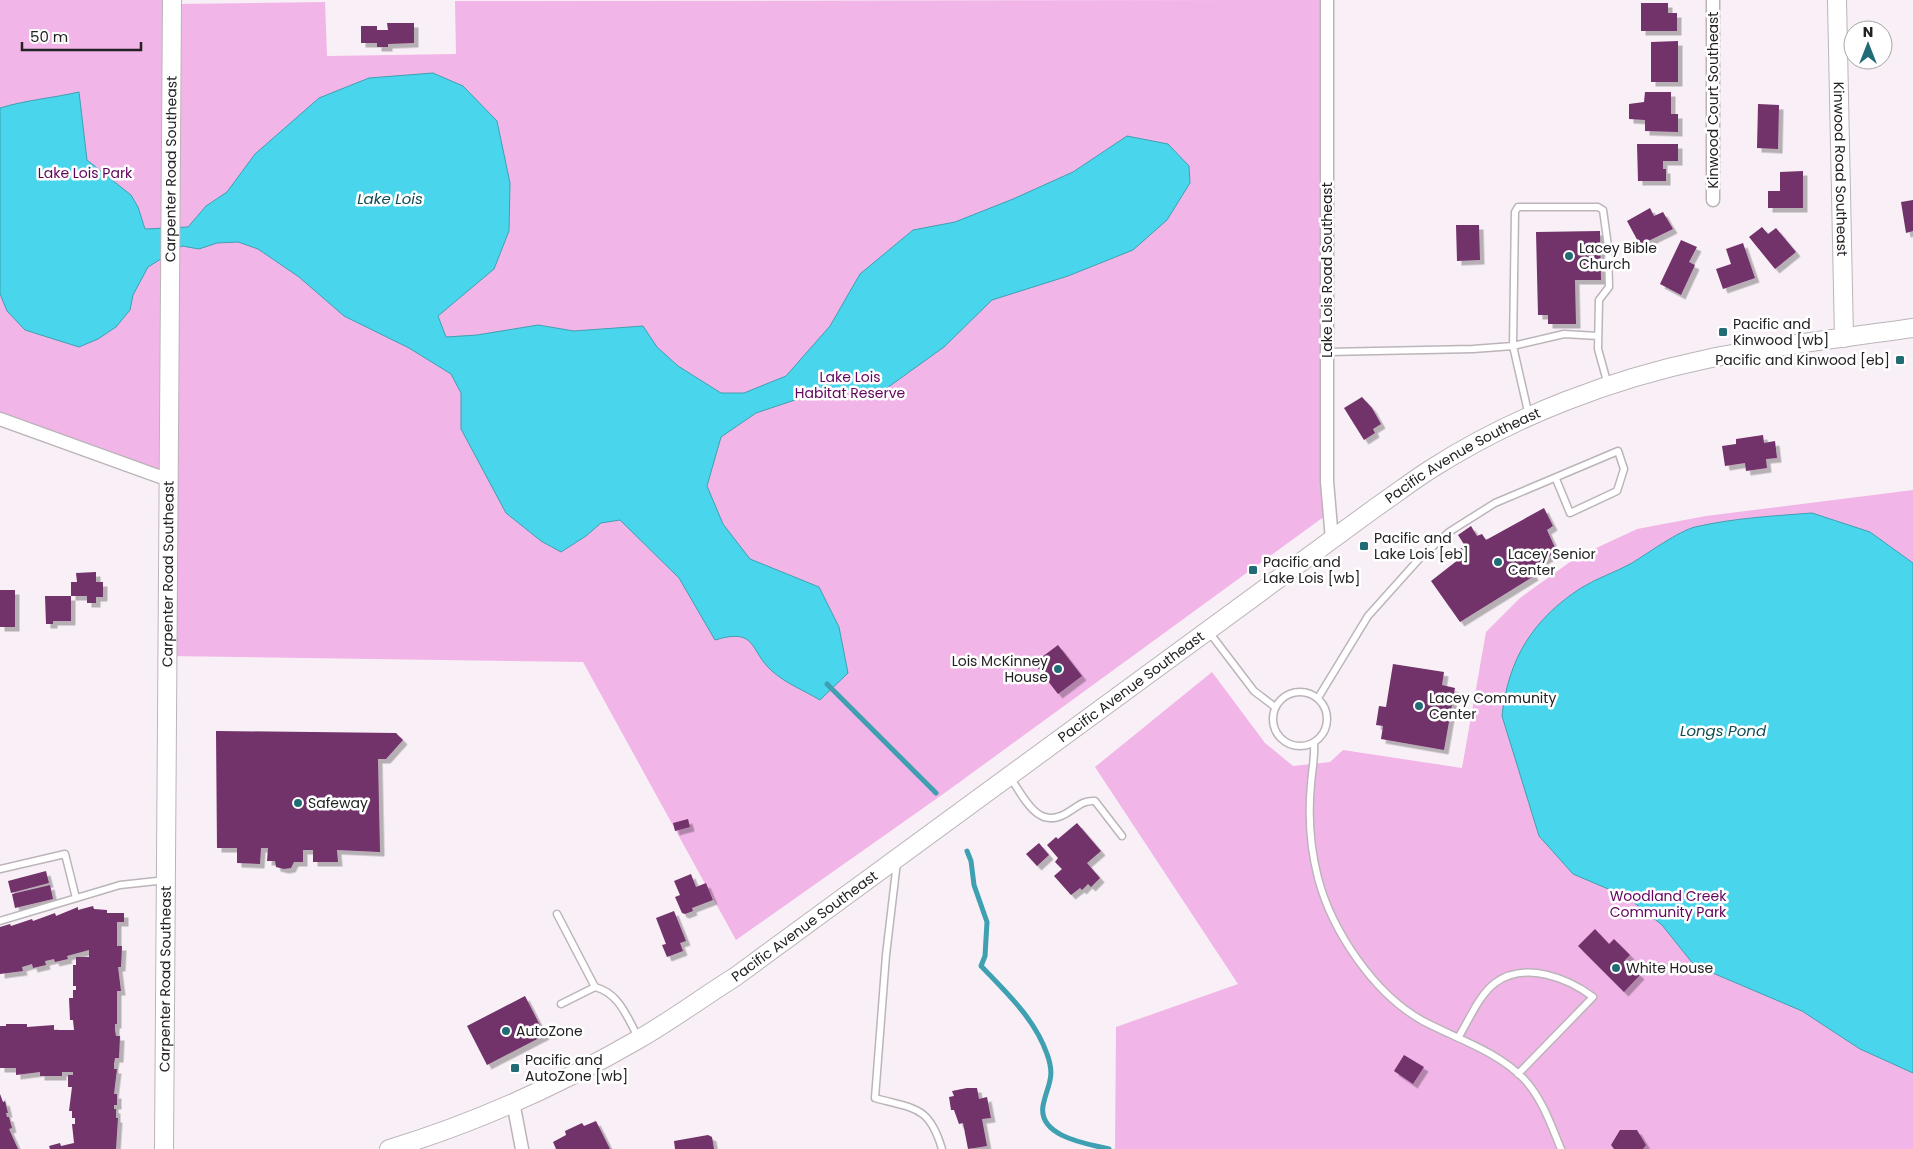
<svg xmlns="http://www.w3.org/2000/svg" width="1913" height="1149" viewBox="0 0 1913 1149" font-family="Poppins,sans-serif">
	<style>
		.green { fill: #f2b5e8 }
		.water { fill: #49d6ec; stroke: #3ea0b0 }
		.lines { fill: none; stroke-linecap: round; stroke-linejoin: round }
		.stream { stroke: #3ea0b0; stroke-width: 5 }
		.building { fill: #72306a; filter: url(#shadow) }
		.lane-casing { stroke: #bbb4b9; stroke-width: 9 }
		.street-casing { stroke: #bbb4b9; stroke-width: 15 }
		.secondary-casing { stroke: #bbb4b9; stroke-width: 20 }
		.lane { stroke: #fff; stroke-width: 6 }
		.street { stroke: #fff; stroke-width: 12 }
		.secondary { stroke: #fff; stroke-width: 18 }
		.poi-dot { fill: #216b76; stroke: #fff; stroke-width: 2 }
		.labels { text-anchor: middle; stroke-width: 5; stroke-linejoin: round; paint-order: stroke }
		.street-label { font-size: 14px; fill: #232123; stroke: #fff }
		.park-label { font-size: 14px; fill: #61045b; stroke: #fff }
		.poi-label { font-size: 14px; fill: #232123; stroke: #fff; text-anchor: start }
		.water-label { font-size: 15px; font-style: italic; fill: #0f4c55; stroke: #fff }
	</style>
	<defs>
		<filter id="shadow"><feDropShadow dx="4.5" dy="4.5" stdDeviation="0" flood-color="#0004"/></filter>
	</defs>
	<rect width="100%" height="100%" fill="#f8f0f6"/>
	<path class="green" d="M0,0h178v4l147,-2 2,54 129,-2 -1,-53 865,-1 5,516 -379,276 -210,148 -153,-278 -415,-6 1,-176 -169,-61z
		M1913,490v659h-798l1,-122 122,-43 -143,-217 117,-95 53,71 28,23 37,-4 13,-12 119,18 24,-136 34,-34 57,-41 60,-28 69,-13z"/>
	<path class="water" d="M433,73l30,13 34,35 13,62 -1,48 -15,38 -56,47 8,21 31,-2 61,-10 36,6 69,-5 14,21 21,19 43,27h23l42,-17 44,-50 30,-52 53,-44 42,-8 58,-23 60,-27 54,-36 41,8 21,22 1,17 -23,37 -34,30 -65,26 -76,24 -48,47 -57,41 -68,4 -63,21 -35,24 -14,49 16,38 27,35 69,28 20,40 9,46 -28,27c-15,-9 -35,-17 -48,-29 -23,-20 -14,-44 -57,-31l-36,-62 -59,-58 -19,3 -15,13 -25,16 -20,-11 -35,-28 -45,-84v-36l-10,-19 -42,-26 -65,-32 -45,-39 -41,-28 -20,-7 -21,1 -18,6 -17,-3 -34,21 -15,28 -3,15 -14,17 -18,12 -19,8 -54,-17 -18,-19 -7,-17v-186c26,-8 53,-10 79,-16l8,68 44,35 7,12 7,22 43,-2 18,-21 21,-14 28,-38 64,-56 50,-20z
		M1812,513l58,19 43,31v510l-53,-24 -58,-38 -108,-46 -32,-40 -35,-28 -54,-23 -34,-38 -37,-120c6,-57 31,-97 79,-128 16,-10 35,-16 51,-25 16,-10 47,-32 63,-36 39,-9 78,-11 117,-14z"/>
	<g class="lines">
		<path class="stream" d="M827,684l109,109
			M967,851l4,10 3,24 13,37 -2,34 -4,10c25,26 54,53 66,88 9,24 0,31 -4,52 -5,31 45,38 66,43"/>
	</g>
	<path class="building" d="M1641,3h27v10h9v18h-36z
		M387,23h27v20l-26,1v3h-11v-4h-16v-17h16v4h11z
		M1678,41v41h-27v-40z
		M1645,92h26v22h7v18l-33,-1v-11l-16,-1v-15l15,-2z
		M1758,104l21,1 -1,44 -21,-1z
		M1637,144h41v17h-15v8h3v12h-28z
		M1803,171v37h-35v-17h12v-19z
		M1913,200v31l-7,2 -5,-31z
		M1650,208l4,8 9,-4 10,17 -33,16 -13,-24z
		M1456,225h23l1,35 -23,1z
		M1762,227l6,7 8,-6 20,24 -21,17 -26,-32z
		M1600,231l1,49h-26l1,44h-28v-9h-10l-2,-83z
		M1681,240l16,7 -8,15 6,3 -14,30 -21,-11z
		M1743,243l12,35 -32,11 -7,-20 15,-5 -5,-15z
		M1362,397l10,11 9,16 -8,5 2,4 -11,7 -20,-32z
		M1763,435l1,8 11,-2 2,17 -11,1 1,9 -21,3 -1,-8 -20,3 -3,-20 14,-2v-5z
		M1544,508l9,18 -6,4 10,22 -27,16 4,8 -74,46 -29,-41 32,-25 -3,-7 5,-3 -7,-11 13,-9 6,10 5,-2 4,6z
		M96,572v10h7v15h-7v6h-9v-7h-16v-14h6l-1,-9z
		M0,590h15v37h-15z
		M45,596h26v25h-18v3h-7z
		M1058,645l24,31 -24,18 -24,-31z
		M1393,664l51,8 -2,13 13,3 -11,62 -63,-11 2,-13 -7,-1 3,-19 7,1z
		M216,731l180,2 7,7 -17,19h-8l2,93 -43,-2 1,12h-25v-12h-10v12h-9l-3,6 -7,1 -8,-2 -1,-6h-8l1,-13h-7l-1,16 -23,-1v-15h-20z
		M688,819l2,8 -15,4 -2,-8z
		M1077,823l24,28 -14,12 13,15 -9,9 -3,-3 -6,6 -2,-2 -9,7 -17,-19 8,-7 -7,-7 3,-4 -11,-13 9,-8 2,2z
		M1039,843l10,12 -12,11 -11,-12z
		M46,871l3,12 -38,10 -3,-12z
		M691,874l5,13 10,-4 7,17 -21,8 1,3 -8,3 -3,-1 -7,-16 5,-2 -6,-14z
		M50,885l3,14 -38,9 -3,-14z
		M93,906l1,3 13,1v3h17v9h-7v24h5l-1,21h-3l3,24h-4v33h-2v6l1,6h4l-1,22h-4l-1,6v5h3l-3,25h3v11h-3v4h2v9h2l-2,31h-66l-1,-3 11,-3 1,3 13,-3 -2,-19h3v-6h-3v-7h-3l3,-24h-4v-12h5v-3h-11v4h-22v-4l-24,3v-7h-16v-42h6v-2h21v3l27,-2v5h20l-1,-10h-3l-1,-22h4v-8h3v-4h-3v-21h3v-8h13v-7l-22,6 1,3 -13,3 -1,-3 -9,2 1,4 -13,3 -1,-4 -10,3 1,4 -23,3v-47l10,-3 1,2 21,-7 1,2 22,-8 1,3 22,-9v3z
		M674,911l12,30 -6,2 3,8 -16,6 -5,-12 4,-1 -10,-26z
		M1595,929l14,15 5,-5 16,16 -5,5 15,15 -16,17 -46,-46z
		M525,996l20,39 -58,30 -20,-39z
		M1404,1055l20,12 -11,17 -19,-13z
		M967,1088h10l2,11 8,-2 4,21 -9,1 5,27 -19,3 -5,-26 -4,1 -5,-14h-3l-2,-13 5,-1 -2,-5z
		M0,1094l3,8 2,-1 3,12h-2l1,4h2l3,11 -3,1 9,20h-18z
		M596,1121l14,28h-54l-3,-7 13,-7 -1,-4 17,-8 2,3z
		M1620,1130h17l9,15 -3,4h-29l-3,-4z
		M708,1135l4,2 2,12h-39l-1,-8z"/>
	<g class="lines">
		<defs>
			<path id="lane" d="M1327,352l146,-3 40,-3 51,-12 34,2
				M1529,416l-16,-70 2,-134 3,-5h80l5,3 5,36 1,41 -10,13 -1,49 10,36
				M1209,632l45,59 21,16
				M1273 719a27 27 0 1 1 54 0a27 27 0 1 1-54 0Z
				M1318,698l50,-82 52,-58 29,-26 46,-29 123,-52 6,18 -7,22 -47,22 -14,-34
				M1314,743c1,14 -2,27 -3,41 -3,32 -1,63 7,94 14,53 56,116 105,143 34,18 74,30 101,58 18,19 27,46 37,70
				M1010,777c15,22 29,56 60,34 8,-5 14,-11 25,-10l27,35
				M897,862l-11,93 -11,143c39,11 54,7 67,51
				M0,869l65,-15 11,44
				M557,914l38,73
				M0,921l120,-36 46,-5
				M561,1004l34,-17c24,6 32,30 43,50
				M1458,1038c11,-18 21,-43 37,-55 30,-22 73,-5 98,14l-75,77"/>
			<path id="street" d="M1327,0v481l5,59
				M1713,0v200
				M0,419l169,61
				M513,1102l9,47"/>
			<g id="secondary">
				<path id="s1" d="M1837,0l7,338"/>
				<path id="s2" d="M164,1149l8,-1149"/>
				<path id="s3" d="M389,1149c86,-26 172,-65 250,-110 33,-19 64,-42 96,-62l640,-469c19,-13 37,-27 56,-39 83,-53 180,-90 276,-110 68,-14 138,-21 206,-31"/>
			</g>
		</defs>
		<use href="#lane" class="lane-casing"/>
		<use href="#street" class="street-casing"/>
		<use href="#secondary" class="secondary-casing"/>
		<use href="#lane" class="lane"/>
		<use href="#street" class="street"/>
		<use href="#secondary" class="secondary"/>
	</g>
	<g class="poi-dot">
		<circle cx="1569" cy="256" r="5"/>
		<rect x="1718" y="327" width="10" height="10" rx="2.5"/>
		<rect x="1895" y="355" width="10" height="10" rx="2.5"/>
		<rect x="1359" y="541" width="10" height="10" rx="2.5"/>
		<circle cx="1498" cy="562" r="5"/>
		<rect x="1248" y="565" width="10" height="10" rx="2.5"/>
		<circle cx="1058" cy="669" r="5"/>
		<circle cx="1419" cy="706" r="5"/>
		<circle cx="298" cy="803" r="5"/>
		<circle cx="1616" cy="968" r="5"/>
		<circle cx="506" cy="1031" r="5"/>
		<rect x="510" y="1063" width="10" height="10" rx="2.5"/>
	</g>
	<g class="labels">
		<g class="street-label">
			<text transform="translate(1713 100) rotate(-90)" y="5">Kinwood Court Southeast</text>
			<text dy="5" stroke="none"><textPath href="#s1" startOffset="169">Kinwood Road Southeast</textPath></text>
			<text dy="5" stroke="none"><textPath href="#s2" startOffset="980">Carpenter Road Southeast</textPath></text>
			<text transform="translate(1327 270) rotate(-90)" y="5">Lake Lois Road Southeast</text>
			<text dy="5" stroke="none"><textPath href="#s3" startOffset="1284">Pacific Avenue Southeast</textPath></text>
			<text dy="5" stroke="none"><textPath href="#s2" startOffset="575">Carpenter Road Southeast</textPath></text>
			<text dy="5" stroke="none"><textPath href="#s3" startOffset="879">Pacific Avenue Southeast</textPath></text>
			<text dy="5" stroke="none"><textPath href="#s3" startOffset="474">Pacific Avenue Southeast</textPath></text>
			<text dy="5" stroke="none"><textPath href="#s2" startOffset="170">Carpenter Road Southeast</textPath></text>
		</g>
		<g class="park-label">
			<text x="85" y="178">Lake Lois Park</text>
			<text x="850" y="382">Lake Lois<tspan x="850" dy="16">Habitat Reserve</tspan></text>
			<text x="1668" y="901">Woodland Creek<tspan x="1668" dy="16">Community Park</tspan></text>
		</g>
		<g class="poi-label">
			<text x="1579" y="253">Lacey Bible<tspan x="1579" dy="16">Church</tspan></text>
			<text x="1733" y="329">Pacific and<tspan x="1733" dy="16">Kinwood [wb]</tspan></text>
			<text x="1890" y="365" text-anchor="end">Pacific and Kinwood [eb]</text>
			<text x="1374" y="543">Pacific and<tspan x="1374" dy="16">Lake Lois [eb]</tspan></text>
			<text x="1508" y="559">Lacey Senior<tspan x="1508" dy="16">Center</tspan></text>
			<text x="1263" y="567">Pacific and<tspan x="1263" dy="16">Lake Lois [wb]</tspan></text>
			<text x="1048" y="666" text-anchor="end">Lois McKinney<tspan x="1048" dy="16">House</tspan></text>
			<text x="1429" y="703">Lacey Community<tspan x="1429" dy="16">Center</tspan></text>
			<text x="308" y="808">Safeway</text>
			<text x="1626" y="973">White House</text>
			<text x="516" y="1036">AutoZone</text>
			<text x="525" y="1065">Pacific and<tspan x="525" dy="16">AutoZone [wb]</tspan></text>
		</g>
		<g class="water-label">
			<text x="390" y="204">Lake Lois</text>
			<text x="1723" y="736">Longs Pond</text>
		</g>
	</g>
	<g transform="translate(1868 45)"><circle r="24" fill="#ffffff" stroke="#a7a6a7"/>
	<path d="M0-4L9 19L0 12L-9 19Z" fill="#216b76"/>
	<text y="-8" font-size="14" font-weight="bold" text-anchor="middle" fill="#232123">N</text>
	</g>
	<path d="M22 42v8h119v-8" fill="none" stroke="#232123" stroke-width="2.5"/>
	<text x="30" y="42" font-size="15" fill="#232123" stroke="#ffffff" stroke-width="4" paint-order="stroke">50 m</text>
</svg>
